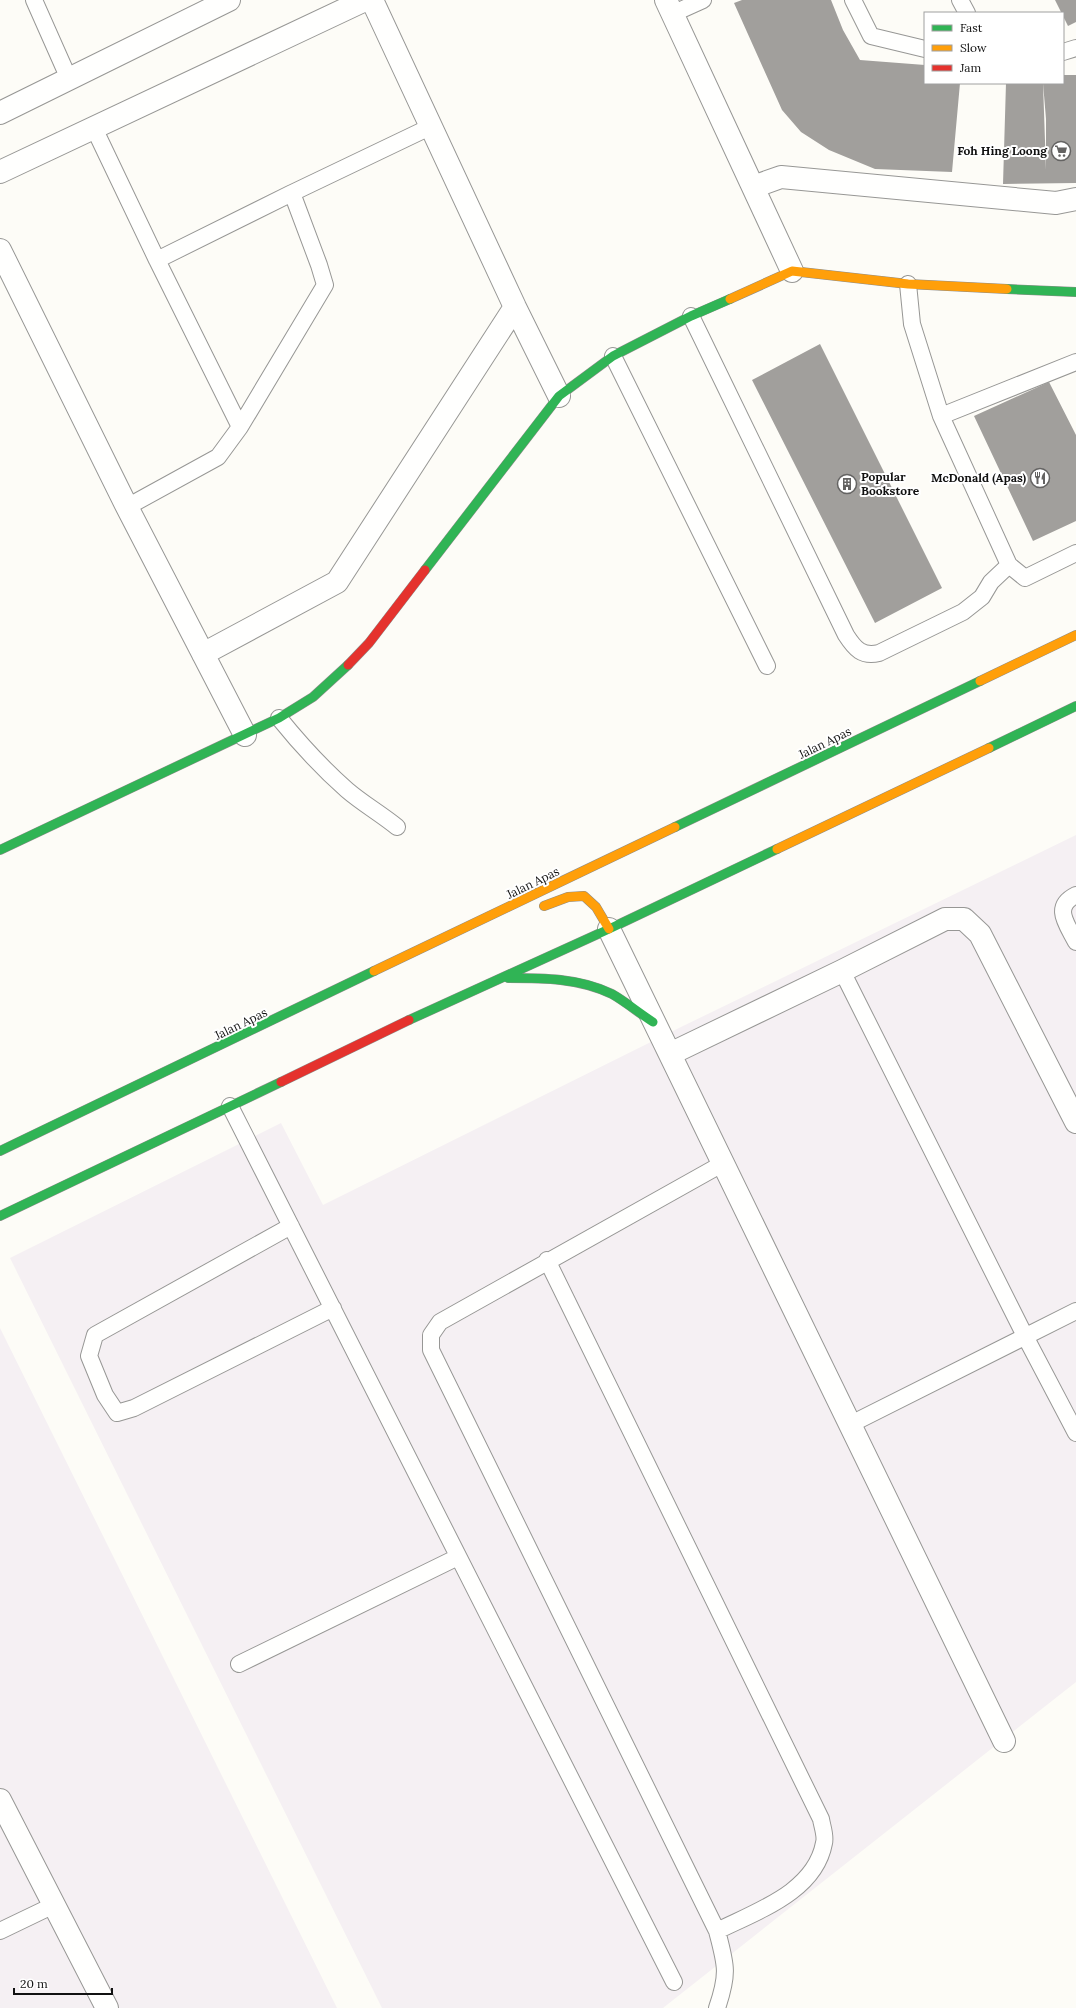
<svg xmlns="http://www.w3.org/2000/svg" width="1076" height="2008" viewBox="0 0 1076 2008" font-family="Lora,serif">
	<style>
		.industrial { fill: #f5f0f3 }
		.building { fill: #a19f9c }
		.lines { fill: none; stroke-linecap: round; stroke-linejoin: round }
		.lane-casing { stroke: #979795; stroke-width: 18 }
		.street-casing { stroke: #979795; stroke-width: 24 }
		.fast-casing { stroke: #8e8d8b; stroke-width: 10 }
		.slow-casing { stroke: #8e8d8b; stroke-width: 10 }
		.jam-casing { stroke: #8e8d8b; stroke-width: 10 }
		.lane { stroke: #fffffe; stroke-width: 16 }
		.street { stroke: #fffffe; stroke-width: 22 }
		.fast { stroke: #30b455; stroke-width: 9 }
		.slow { stroke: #ff9f0a; stroke-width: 9 }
		.jam { stroke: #e5322d; stroke-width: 9 }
		.labels { text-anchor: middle; stroke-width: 4; stroke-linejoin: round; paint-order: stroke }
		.poi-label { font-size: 12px; font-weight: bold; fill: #111; stroke: #fff; text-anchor: end }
		.street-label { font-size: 12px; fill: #111; stroke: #fff }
	</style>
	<rect width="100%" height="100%" fill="#fdfcf7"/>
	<path class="industrial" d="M1076,835v847l-413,326h-281l-372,-750 271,-135 42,82 358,-178z
		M0,1328l337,680h-337z"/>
	<path class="building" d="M742,0h89l12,30 17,30 65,5v18h35l-8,89 -77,-3 -46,-19 -28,-18 -19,-22 -48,-107z
		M1055,0h21v22l-8,4z
		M1063,75h13v108l-73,1 3,-101h37l3,87v-51l-3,-36h20z
		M820,344l122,244 -67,35 -123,-243z
		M1049,382l27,53v86l-43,20 -59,-125z"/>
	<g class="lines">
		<defs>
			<path id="lane" d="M34,0l35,79
				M853,0l18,36 54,13
				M960,0l7,13
				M672,14l31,-14
				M1063,52l13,-4
				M94,128l63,132
				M908,284l4,40 29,92 68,149 16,13 51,-25
				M691,316l155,319c9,14 16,22 33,18l84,-41 19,-15 9,-15 18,-17
				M613,356l154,310
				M941,416l135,-54
				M240,427l-83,-167 135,-67
				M127,507l91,-50 22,-30 85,-142 -6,-20 -27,-72 140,-67
				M279,718c21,26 43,50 68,72 15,13 34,24 50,37
				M1076,895c-24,12 -9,29 0,47
				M842,971l183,365 51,97
				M230,1106l444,876
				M291,1226l-196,109 -6,21 16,39 12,18 17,-5 199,-100
				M547,1260l274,559c1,7 5,17 3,24 -9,49 -67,68 -107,88
				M849,1425l227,-114
				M239,1664l219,-107
				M0,1931l54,-26
				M717,2008c12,-35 9,-43 0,-77l-286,-581v-15l9,-13 282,-158"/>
			<path id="street" d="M372,0l143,307 44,89
				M666,0l126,271
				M0,113l229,-113
				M0,172l365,-172
				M753,187l28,-10 275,26 20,-4
				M0,250l127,257 118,228
				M203,654l134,-72 178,-275
				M609,929l395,812
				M670,1054l172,-83 103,-52h19l16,15 96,188
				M0,1800l107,208"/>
			<path id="fast" d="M1007,289l69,3
				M425,570l134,-174 54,-40 78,-40 39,-17
				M989,748l87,-42
				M675,827l305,-146
				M0,850l279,-132 34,-21 35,-32
				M508,978c35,0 71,0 104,16 14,8 27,19 41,28
				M409,1020l200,-91 168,-80
				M0,1151l374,-180
				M0,1216l281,-134"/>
			<path id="slow" d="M730,299l62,-28 116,13 99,5
				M980,681l96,-46
				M777,849l212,-101
				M544,906l24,-9 16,-1 12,11 13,22
				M374,971l301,-144"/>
			<path id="jam" d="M348,665l21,-22 56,-73
				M281,1082l128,-62"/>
		</defs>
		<use href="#lane" class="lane-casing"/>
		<use href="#street" class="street-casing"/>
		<use href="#fast" class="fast-casing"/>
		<use href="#slow" class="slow-casing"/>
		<use href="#jam" class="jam-casing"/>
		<use href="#lane" class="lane"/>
		<use href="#street" class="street"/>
		<use href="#fast" class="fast"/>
		<use href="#slow" class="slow"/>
		<use href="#jam" class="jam"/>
	</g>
	<defs>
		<symbol id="supermarket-ring" viewBox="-11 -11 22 22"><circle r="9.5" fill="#fff" stroke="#646362" stroke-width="1.5"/><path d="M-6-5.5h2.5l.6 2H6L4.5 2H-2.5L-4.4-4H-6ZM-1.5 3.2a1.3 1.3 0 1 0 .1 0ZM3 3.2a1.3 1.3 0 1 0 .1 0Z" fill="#646362"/></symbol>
		<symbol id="restaurant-ring" viewBox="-11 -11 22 22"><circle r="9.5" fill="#fff" stroke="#646362" stroke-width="1.5"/><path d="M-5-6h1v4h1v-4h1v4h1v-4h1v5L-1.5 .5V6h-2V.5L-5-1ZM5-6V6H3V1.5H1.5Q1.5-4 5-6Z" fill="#646362"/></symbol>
		<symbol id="building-ring" viewBox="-11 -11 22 22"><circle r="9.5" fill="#fff" stroke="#646362" stroke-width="1.5"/><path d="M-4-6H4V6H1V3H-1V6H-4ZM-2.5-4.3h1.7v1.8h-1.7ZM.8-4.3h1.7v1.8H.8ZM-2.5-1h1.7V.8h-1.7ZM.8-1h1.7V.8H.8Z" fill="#646362"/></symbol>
	</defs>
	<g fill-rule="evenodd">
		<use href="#supermarket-ring" x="1050" y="140" width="22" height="22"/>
		<use href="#restaurant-ring" x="1029" y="467" width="22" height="22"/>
		<use href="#building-ring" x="836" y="473" width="22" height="22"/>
	</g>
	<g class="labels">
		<g class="poi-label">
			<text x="1047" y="155">Foh Hing Loong</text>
			<text x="861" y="481" text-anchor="start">Popular<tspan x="861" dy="14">Bookstore</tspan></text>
			<text x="1026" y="482">McDonald (Apas)</text>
		</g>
		<g class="street-label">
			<text transform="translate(825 743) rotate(-26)" y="4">Jalan Apas</text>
			<text transform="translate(533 883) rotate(-26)" y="4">Jalan Apas</text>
			<text transform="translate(241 1024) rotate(-26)" y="4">Jalan Apas</text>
		</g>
	</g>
	<rect x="924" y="12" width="140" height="72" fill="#ffffff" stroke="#a0a0a0"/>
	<rect x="932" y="25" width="20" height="6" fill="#30b455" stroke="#a0a0a0"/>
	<text x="960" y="32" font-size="12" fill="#111111">Fast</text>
	<rect x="932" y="45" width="20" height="6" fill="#ff9f0a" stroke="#a0a0a0"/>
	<text x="960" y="52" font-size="12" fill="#111111">Slow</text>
	<rect x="932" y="65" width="20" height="6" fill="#e5322d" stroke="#a0a0a0"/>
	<text x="960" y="72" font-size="12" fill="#111111">Jam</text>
	<path d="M14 1988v6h98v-6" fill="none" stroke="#111111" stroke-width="2"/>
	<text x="20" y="1988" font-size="12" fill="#111111" stroke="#ffffff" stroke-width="3" paint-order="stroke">20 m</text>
</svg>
